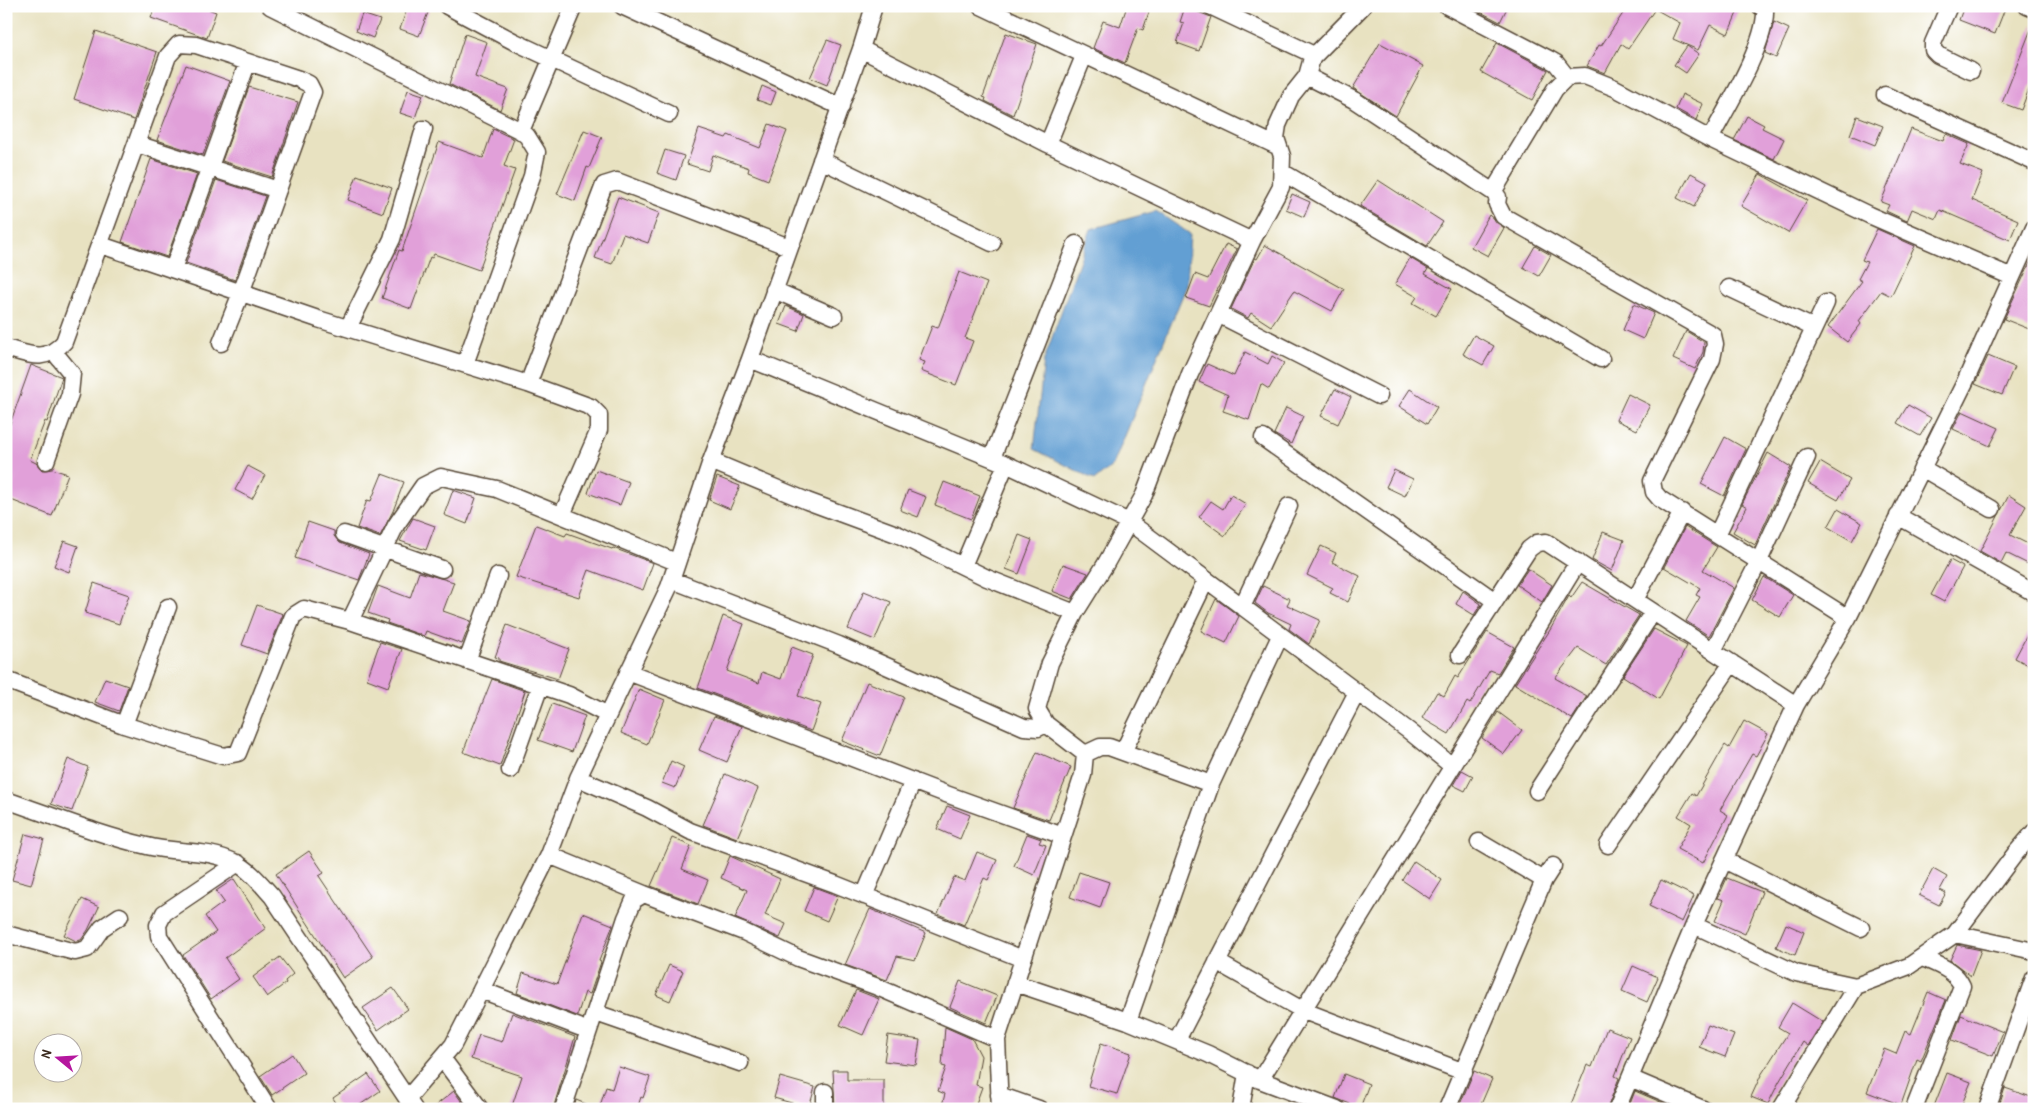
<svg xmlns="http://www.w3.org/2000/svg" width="2040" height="1115" viewBox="0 0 2040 1115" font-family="'Patrick Hand',sans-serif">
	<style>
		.water { fill: #629fd3; stroke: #4e6478 }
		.building { fill: #e1a0d9 }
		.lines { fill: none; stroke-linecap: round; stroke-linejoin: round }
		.minor-casing { stroke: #554636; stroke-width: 19 }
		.minor { stroke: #fff; stroke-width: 16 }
	</style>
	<rect width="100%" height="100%" fill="#fff"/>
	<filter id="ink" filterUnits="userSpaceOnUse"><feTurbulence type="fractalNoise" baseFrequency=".02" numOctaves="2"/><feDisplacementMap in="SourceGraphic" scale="10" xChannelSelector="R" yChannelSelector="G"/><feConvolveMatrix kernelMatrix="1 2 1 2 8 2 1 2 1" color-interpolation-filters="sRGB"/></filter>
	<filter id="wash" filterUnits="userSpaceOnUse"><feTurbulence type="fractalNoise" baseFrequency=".0096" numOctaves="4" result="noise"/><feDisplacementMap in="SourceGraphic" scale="20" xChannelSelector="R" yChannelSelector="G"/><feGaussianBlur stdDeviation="1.12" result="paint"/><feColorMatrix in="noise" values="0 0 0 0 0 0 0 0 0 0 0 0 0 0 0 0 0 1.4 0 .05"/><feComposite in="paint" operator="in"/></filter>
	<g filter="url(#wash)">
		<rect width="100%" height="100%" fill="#e8e2c1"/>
		<path class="water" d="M1156,211l34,23 -3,51 -74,180 -18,15 -61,-31 10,-89 47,-131z"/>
		<g id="blocks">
			<path class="building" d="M155,6h45l16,6 -9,26 -56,-20z
				M408,6h11l10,4 -10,26 -19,-7z
				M1127,6h24l-8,24 -5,-2 -13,35 -32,-15 10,-27 17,6z
				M1469,6h39l-8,16z
				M1628,6h112l-12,28 -18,-9 -12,25 -25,-11 7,-16 -25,-14 -27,40 -7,-5 -16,29 -18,-7 12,-21 2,1z
				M1964,6h42l-11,28 -36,-14z
				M1185,7l26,10 -12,34 -22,-8 7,-20 -4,-1z
				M362,14l18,6 -7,18 -17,-7z
				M1774,22l15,7 -13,29 -11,-5z
				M2033,24l1,52 -13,34 -19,-7z
				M96,31l61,21 -23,68 -60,-21z
				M1006,33l31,11 -24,71 -28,-14 1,-3 -3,-1z
				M465,34l22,8 -12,35 33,12 -8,21 -51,-26z
				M827,40l14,5 -14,40 -17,-7z
				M1380,43l43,23 -27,50 -43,-28z
				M1497,43l51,27 -16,30 -51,-28z
				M1687,46l12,8 -13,19 -12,-8z
				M186,65l44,16 -27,74 -46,-15z
				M762,86l14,6 -5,13 -14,-5z
				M249,87l49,15 -26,75 -50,-16z
				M408,90l15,5 -8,23 -15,-5z
				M1682,94l21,10 -7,16 -20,-11z
				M1747,116l17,9 -2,3 22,11 -10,20 -40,-19z
				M1857,116l26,10 -8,19 -25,-10z
				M769,124l18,7 -19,49 -20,-8 1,-4 -36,-13 -5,16 -21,-7 12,-35 27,9 2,-3 32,13z
				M493,129l21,10 -10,27 11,4 -36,100 -45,-16 -2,4 -2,-1 -19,52 -29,-11 17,-48 3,1 37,-109 44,16z
				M1911,129l32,12 3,-7 23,10 -9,20 23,9 -11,27 46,20 -8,20 -70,-30 -4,9 -24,-10 -5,12 -21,-10 3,-6 -8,-3z
				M584,130l18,7 -13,31 -2,-1 -12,34 -18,-7z
				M665,150l19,6 -8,24 -19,-7z
				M151,159l46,15 -30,83 -45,-15z
				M1691,173l16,9 -13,25 -17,-9z
				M1760,174l47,26 -19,33 -47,-27z
				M357,175l35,13 -9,25 -35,-13z
				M216,180l49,16 -30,84 -49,-17z
				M1378,180l65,42 -16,24 -67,-40z
				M1292,194l18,8 -6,15 -18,-8z
				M618,197l41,16 -11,30 -25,-9 -11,30 -17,-6z
				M1489,215l15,13 -16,28 -17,-9z
				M1877,229l38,17 -24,50 -10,-5 -22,30 2,3 -14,18 -19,-15 34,-46 -4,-2 9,-17 -5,-2z
				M1226,244l11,5 -28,57 -23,-8 9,-24 13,5z
				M1265,245l79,44 -12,22 -38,-20 -23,35 -20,-13 -3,5 -17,-9 24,-51 2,1z
				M1535,246l16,9 -12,21 -16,-9z
				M2034,254v63l-5,12 -25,-10z
				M1410,258l18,11 -3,5 27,15 -16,27 -23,-13 4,-6 -22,-13z
				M959,272l28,11 -22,55 8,3 -17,44 -35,-14 4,-9 -6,-2 13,-34 6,2z
				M1634,304l20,9 -11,26 -20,-9z
				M786,306l18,8 -6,17 -19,-7z
				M1686,331l18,11 -1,10 -8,17 -22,-10z
				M1474,335l20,11 -11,19 -20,-11z
				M1245,352l23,12 4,-8 12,7 -15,26 -8,-5 -12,36 -26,-9 5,-16 -29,-13 8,-18 27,12z
				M1988,356l26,11 -12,28 -27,-11z
				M31,365l31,12 -15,45 -2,-1 -15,39 6,3 6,7 10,-1 16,5 -16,42 -46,-18v-63z
				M1335,389l16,8 -13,27 -17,-8z
				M1410,389l27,18 -10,17 -28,-18z
				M1628,394l22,11 -13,25 -21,-10z
				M1908,405l23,13 -11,18 -23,-13z
				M1286,408l17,8 -12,28 -17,-10z
				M1962,411l37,17 -9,18 -37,-17z
				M1725,437l21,12 -22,47 -23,-12z
				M1768,453l23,14 -36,78 -22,-13 14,-25 -5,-3z
				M1820,462l30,18 -12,20 -30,-17z
				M248,466l17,9 -13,24 -17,-9z
				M596,470l33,12 -9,23 -32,-12z
				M1394,470l19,9 -8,17 -19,-9z
				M382,474l22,8 -11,29 -13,25 -23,-8 10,-28 4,1z
				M717,477l23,9 -10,23 -21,-9z
				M944,482l36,14 -9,23 -36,-14z
				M453,490l23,8 -9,26 -23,-9z
				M908,490l18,7 -8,20 -18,-7z
				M1231,495l15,9 -21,32 -26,-19 12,-16 12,8z
				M2009,495l17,11 -16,29 24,12v20l-28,-14 -5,10 -21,-12z
				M1838,509l24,14 -10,18 -24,-14z
				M413,518l22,8 -9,24 -26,-9z
				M308,522l26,9v5l6,7 29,11 -10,26 -64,-22z
				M536,525l29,11 2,-3 45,16 1,-1 40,15 -10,27 -54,-20 -10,27 -63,-20z
				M1685,527l32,20 -14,23 31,18 -25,48 -23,-15 14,-24 -4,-2 4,-7 -36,-21z
				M1603,532l21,8 -12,31 -20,-11z
				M1019,535l13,5 -13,34 -13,-5z
				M64,541l14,5 -9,26 -15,-6z
				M1321,546l15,7 -4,9 28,14 -12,26 -18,-9 3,-5 -26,-13z
				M1950,560l13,7 -19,35 -13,-7z
				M1063,564l25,9 -16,26 -20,-8z
				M1528,569l24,16 -10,17 -25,-17z
				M419,572l35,10 -11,29 28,10 -9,23 -36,-13 -2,5 -37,-13 1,-3 -20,-7 10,-27 32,12z
				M1764,577l29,18 -13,22 -28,-17z
				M1582,582l57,33 -33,50 -28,-17 -23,30 32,18 -15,23 -57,-35 35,-54 19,-34 2,2z
				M94,583l35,12 -10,29 -34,-11z
				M1263,586l27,13 -3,6 33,15 -11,24 -20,-15 2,-5 -23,-11 -13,-10z
				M864,591l27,11 -16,38 -27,-11z
				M1463,591l18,13 -7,11 -18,-11z
				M1216,599l23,17 -13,27 -25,-12z
				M257,605l26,9 -16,40 -25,-9z
				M723,616l21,8 -17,47 32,12 3,-11 19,7 11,-32 21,8 -15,41 23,8 -10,27 -113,-43z
				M2034,622v46l-19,-10z
				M507,625l62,24 -11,30 -59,-18v-3l-4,-1z
				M1654,629l33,17 -28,53 -36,-23z
				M1487,632l27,15 -16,26 -8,-3 -20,34 -3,-2 -18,32 -27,-16 15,-26 7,4 11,-20 3,2z
				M380,642l22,7 -14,38 -21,-8z
				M105,678l23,8 -9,25 -24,-9z
				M492,679l33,12 -25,75 -37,-14z
				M867,682l37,15 -24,59 -38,-15z
				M639,689l26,11 -18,44 -26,-11z
				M552,704l33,12 -13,36 -34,-12z
				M1498,712l24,18 -18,24 -22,-16z
				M714,716l28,10 -15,36 -28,-12z
				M1744,721l24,13 -12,22 -4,-2 -32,56 8,5 -25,48 -26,-14 14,-25 -13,-8 14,-23 4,3 29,-51 4,3z
				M1037,752l34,15 -22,53 -36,-12z
				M68,759l20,8 -16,44 -21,-7z
				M671,761l13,6 -9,21 -13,-5z
				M1462,770l11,6 -8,15 -12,-6z
				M725,774l33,14 -21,50 -34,-13z
				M947,806l23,9 -10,24 -23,-10z
				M25,834l19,5 -13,46 -19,-5z
				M1027,834l14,5 -2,4 7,2 -12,30 -20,-9z
				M672,838l19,8 -9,23 26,11 -10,24 -47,-18z
				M309,851l15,22 -5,3 54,81 -30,21 -67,-104z
				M977,852l20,8 -9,20 -4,-2 -20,47 -26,-11 16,-37 11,4z
				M730,856l50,23 -15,36 21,9 -6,14 -45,-20 12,-28 -26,-12z
				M1414,861l28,19 -12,19 -28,-19z
				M1933,869l14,8 -7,13 6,3 -7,12 -20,-10z
				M1079,872l30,10 -9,26 -30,-11z
				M1727,878l35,14 -17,42 -30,-13 9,-21 -6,-2z
				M234,879l32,49 -41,30 14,21 -28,20 -28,-44 33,-23 -11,-16 19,-14 -8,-11z
				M1661,880l33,16 -12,26 -33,-16z
				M814,887l24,9 -11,25 -23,-10z
				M82,899l17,8 -11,23 -7,10 -5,1 -12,-6z
				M870,909l56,24 -11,27 -18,-4 -10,24 -42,-15z
				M583,913l30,12 -14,36 2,1 -11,32 -5,-2 -8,24 -60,-23 6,-20 34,11z
				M1786,924l18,8 -9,23 -19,-8z
				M1957,945l24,5 -10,26 -21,-16z
				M280,957l13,17 -8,7 1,2 -19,14 -14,-20z
				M669,965l14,6 -13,30 -14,-6z
				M1633,966l25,11 -11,25 -25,-11z
				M960,981l37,15 -11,27 -36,-16z
				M393,988l15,21 -30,21 -15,-22z
				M856,990l23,9 -16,36 -23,-10z
				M1928,992l18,8 -25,61 -4,-2 -16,46 -34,-13 17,-43 12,5 9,-23 6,3z
				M1792,1003l31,19 -15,24 -5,-4 -24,40 -11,22 -17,-7 10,-22 27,-42 -10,-6z
				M512,1013l63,24 -22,72h-42l11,-33 -51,-17 8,-24 23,7z
				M1961,1015l42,17 -10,24 -41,-16z
				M1708,1025l26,10 -9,22 -26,-10z
				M945,1027l27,12 9,17 -5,29 6,2 -8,22h-33l4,-15 -7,-3 8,-24 -4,-1z
				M1607,1028l23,9 -15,39 4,2 -12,31h-38l18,-44 5,2z
				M888,1035l32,5 -4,25 -32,-4z
				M1101,1043l30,10 -14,41 -29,-8z
				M292,1054l12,19 -32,22 -12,-19z
				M619,1067l31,10 -7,21 -2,-1 -4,12h-38l7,-22 6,2z
				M833,1070h14v10h37v29h-49z
				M1474,1071l18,8 -13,30h-21z
				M1947,1073l24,9 -11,27h-27z
				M368,1074l12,17 -26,18h-14l-7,-11z
				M1344,1074l25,10 -9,24 -25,-10z
				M780,1077l35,10 -6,21 -35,-10z
				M2005,1088l29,10v11h-36z
				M454,1091l13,18h-36z
				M1635,1091l42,18h-49z
				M576,1100l20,8v1h-22z"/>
		</g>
	</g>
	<g filter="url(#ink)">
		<use href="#blocks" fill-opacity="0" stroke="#554636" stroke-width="1"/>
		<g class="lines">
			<defs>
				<path id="minor" d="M270,6l251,125 6,5 10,16 -5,24 -67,188
					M447,6l66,35 156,73
					M622,6l219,101
					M981,6l298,141
					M1210,6l104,49
					M1447,6l102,53 7,4 11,14
					M1949,6l-16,37v7l5,5 33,16
					M2027,6l7,3
					M861,49l187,95 204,97
					M1307,76l47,24 139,92
					M1885,95l149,67
					M521,131l53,-125
					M1710,139c17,-32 57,-96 55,-130l-5,-3
					M137,144l141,46
					M1048,144l36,-88
					M821,160l171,83
					M1282,172l319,187
					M101,245l217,74 210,65 63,23 8,8v15l-37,85
					M173,269l74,-205
					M1729,288l85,40
					M774,290l60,26
					M1220,315l159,81
					M348,328l44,-89 32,-110
					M6,348c24,7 39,15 58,-6l104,-286 11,-12 17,1 103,34 10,5 4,8 -72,201 -20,50
					M750,359l256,105 123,58 280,209 43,35
					M528,384l76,-199 13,-4 172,66
					M1263,438l232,163
					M992,458l84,-214
					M46,461l24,-67 2,-20 -18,-22
					M711,461l96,40 92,34 88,43 88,35
					M1922,468l70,41
					M1898,516l136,77
					M344,534l98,35
					M1717,535l109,-232
					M963,566l43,-102
					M672,580l167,65 185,82 14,1 8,-4
					M1635,600l47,-88
					M1242,607l47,-101
					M1848,618l-188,-119 -6,-7 -2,-11 60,-122 3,-15 -2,-9 -210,-119 -6,-12 1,-7 -5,-5 62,-103 12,-12 18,-1 30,12 95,51 159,76 143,62
					M350,621l46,-96 27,-39 18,-9 56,12 179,73
					M1713,651l46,-90 48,-104
					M1460,655l69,-106 8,-6 9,-1 250,163
					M467,661l31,-85
					M628,672l318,122 117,42
					M6,680l118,45 99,31 15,-3 55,-137 11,-7 46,12 219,74 39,20
					M124,725l44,-118
					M1123,752l83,-172
					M1085,754l15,-7h9l102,37
					M510,770l30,-84
					M578,778l69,30 43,23 145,53 188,75
					M1537,791l116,-179
					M6,800c47,16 93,35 141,46 30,8 60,2 89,17 14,7 25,21 36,33l142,213
					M1479,842l65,38
					M1608,845l124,-182
					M549,855l95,39
					M1724,860l137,68
					M238,863l-74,50 -6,12 1,11 110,173
					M864,896l49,-115
					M1694,925l102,48 60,13 53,-20 46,-32 79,17
					M6,934l69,18 12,-3 15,-21 18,-12
					M1955,934l60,-80 19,-22
					M1217,962l87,49 160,61
					M1015,983l113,38 80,33 52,26 77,29
					M481,990l98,37
					M596,1013l144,50
					M1128,1021l83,-237 69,-148
					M1177,1040l180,-348
					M442,1058l38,51
					M1630,1078l73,31
					M1260,1080l318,-518
					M999,1095l40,14
					M407,1099l46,-54 28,-55 68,-135 29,-77 91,-191 42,-126 39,-102 111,-310 13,-43
					M563,1109l63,-191 8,-18 10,-6 100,38 54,26 77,28 122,53
					M825,1109v-17
					M1000,1109l-3,-70 86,-264 2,-21 -39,-30 -9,-15 13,-46 25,-50 30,-48 39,-70 46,-121 62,-133 29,-54 1,-31 -6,-18 2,-13 13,-29 16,-20 5,-18 51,-52
					M1241,1109l6,-36
					M1447,1109l97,-229 9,-14
					M1617,1109l77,-184 102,-220 52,-87 117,-236 69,-154
					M1781,1109l75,-123
					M1914,1109l48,-123c-7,-16 -24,-21 -39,-28
					M1987,1109l47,-131"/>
			</defs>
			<use href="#minor" class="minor-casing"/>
			<use href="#minor" class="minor"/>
		</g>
	</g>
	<rect width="2040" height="1115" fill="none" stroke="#fff" stroke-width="25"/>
	<g transform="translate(58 1058) rotate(288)"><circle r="24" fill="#ffffff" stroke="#b1aaa5"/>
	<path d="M0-4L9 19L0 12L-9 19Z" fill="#b5179e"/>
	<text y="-8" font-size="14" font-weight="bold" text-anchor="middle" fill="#3b2a1e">N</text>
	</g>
</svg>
